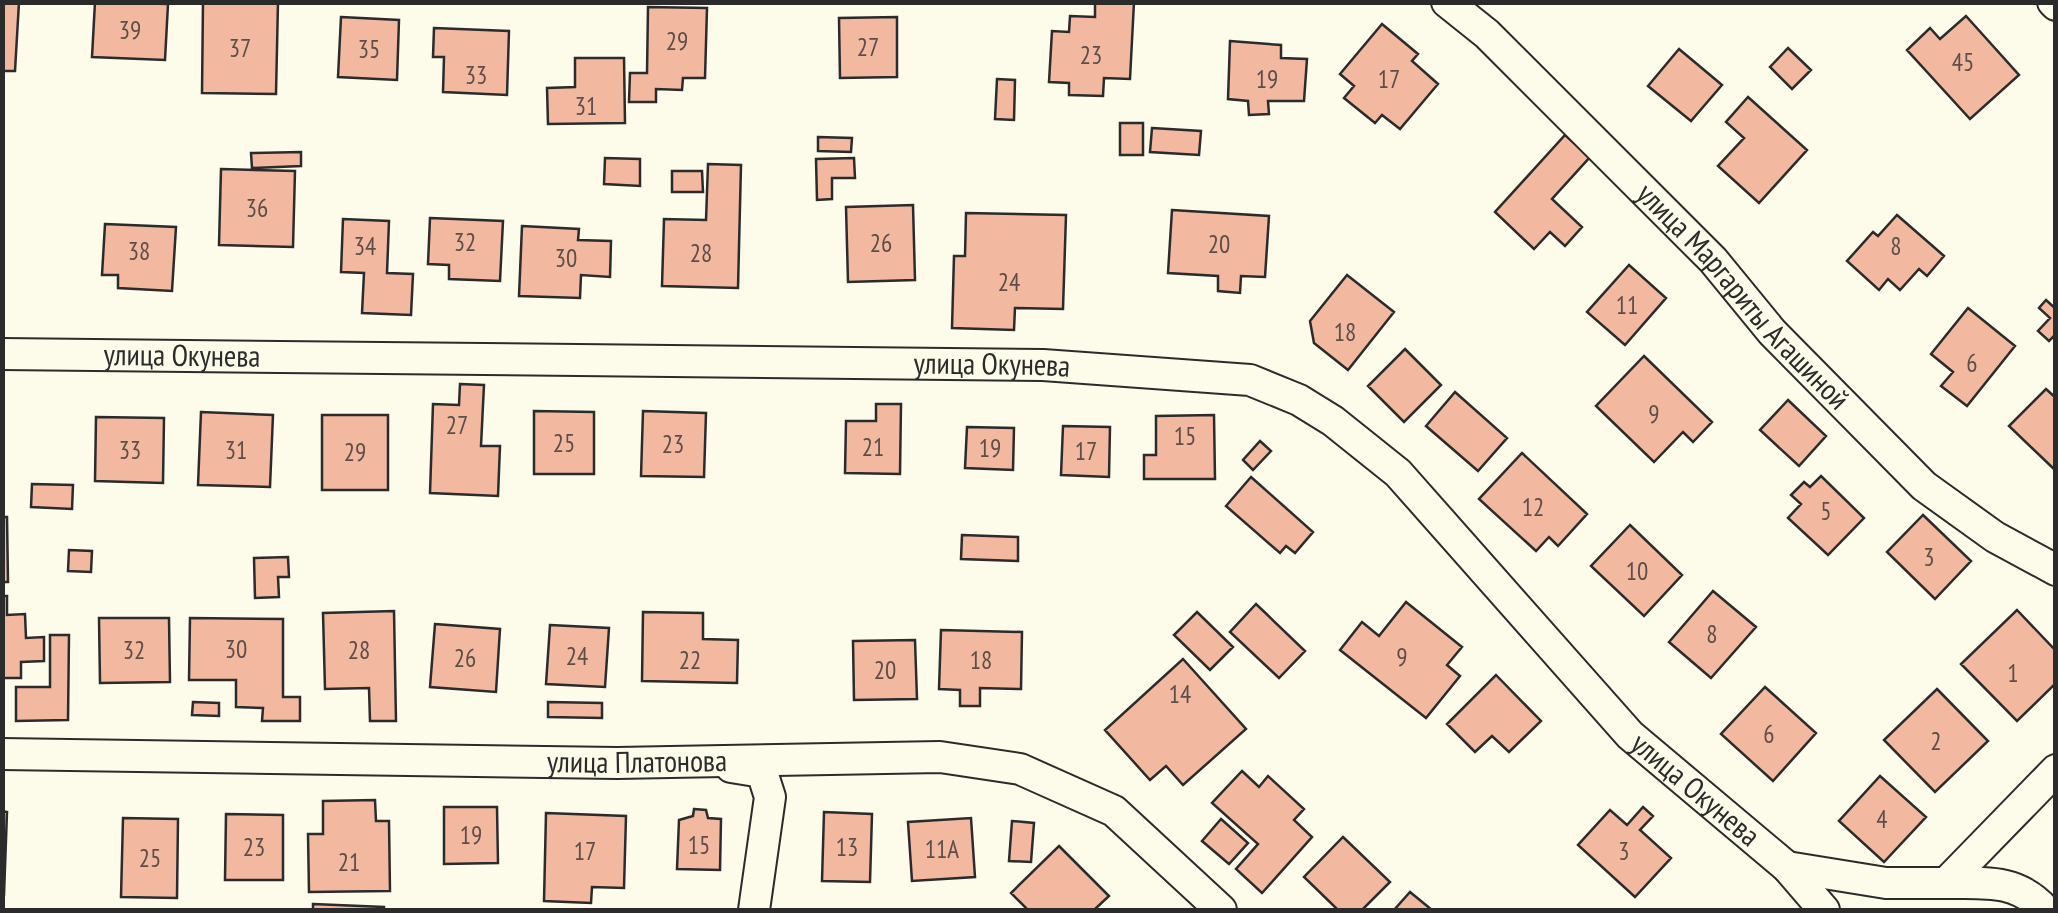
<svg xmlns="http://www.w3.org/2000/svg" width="2058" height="913" viewBox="0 0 2058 913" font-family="'PT Sans Narrow',sans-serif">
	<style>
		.building { fill: #f2b8a0; stroke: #2b2b2b; stroke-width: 2.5 }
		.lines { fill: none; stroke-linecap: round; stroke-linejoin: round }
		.minor-casing { stroke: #2b2b2b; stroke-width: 34 }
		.minor { stroke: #fdfbea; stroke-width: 30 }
		.labels { text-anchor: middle; stroke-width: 8; stroke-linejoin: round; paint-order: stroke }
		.number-label { font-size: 25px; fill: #5d4e48 }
		.street-label { font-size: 30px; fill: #2b2b2b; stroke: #fdfbea }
	</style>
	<rect width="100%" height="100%" fill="#fdfbea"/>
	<path class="building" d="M2,2h17l-4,69h-13z
		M95,2l73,2 -3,56 -73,-3z
		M203,2h75l-2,92 -74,-1z
		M1095,2h39l-4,77 -26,-1 -1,18 -34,-1v-12l-20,-1 3,-51 17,1 1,-16 25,1z
		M648,7l59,1 -2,70h-22l-1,12 -26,-1v13h-27l1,-29h17z
		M1966,16l53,59 -49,44 -63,-69 23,-22 10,11z
		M341,17l58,3 -2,60 -59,-3z
		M897,17v60l-57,1 -1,-60z
		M1382,24l36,30 -6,7 26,23 -38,45 -18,-14 -7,8 -31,-25 10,-12 -14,-12z
		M434,28l75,3 -2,64 -64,-3 1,-35h-11z
		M1230,41l51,4v13l26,1 -3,42h-36l1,13 -20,1 -1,-14 -20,-2z
		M1788,48l23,22 -19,19 -22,-22z
		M1679,49l43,36 -31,36 -43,-35z
		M575,58h49l1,65 -77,1 -1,-36 28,-1z
		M997,79l18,1 -1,40 -19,-1z
		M1748,97l59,53 -48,53 -41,-37 26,-28 -18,-16z
		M1120,123h23v32h-23z
		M1152,128l49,3 -2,24 -49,-3z
		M1565,135l25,22 -38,42 30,28 -17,19 -15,-14 -16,17 -39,-37z
		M818,137l34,1 -1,14 -33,-1z
		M301,152v14l-49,2 -1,-15z
		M605,158l35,1v27l-36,-2z
		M854,158l1,20h-23v21l-15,1 -1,-41z
		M708,164l33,1 -3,123 -76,-2 2,-67 42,1z
		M221,169l74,2 -2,76 -74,-2z
		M672,171h30l1,21h-31z
		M913,205l2,75 -67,2 -2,-75z
		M1172,210l97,6 -4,61 -24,-1 -1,17 -22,-2v-15l-50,-3z
		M966,213l100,2 -3,94 -48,-1 -1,22 -62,-2 2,-72h11z
		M1897,215l47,41 -17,20 -8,-7 -19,21 -12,-11 -9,11 -32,-29 26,-29 5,4z
		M430,218l73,3 -3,60 -51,-2v-14l-21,-1z
		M343,219l46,2 -2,52 26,1 -2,41 -49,-2 2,-40 -23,-1z
		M105,224l71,3 -4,64 -54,-3v-13h-16z
		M522,226l57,3 -1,11 33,1 -1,36 -29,-2 -1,23 -61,-2z
		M1629,265l37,33 -41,47 -38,-33z
		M1347,275l47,37 -46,58 -34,-27 -4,-22z
		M2046,300l10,9v25l-7,7 -11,-10 12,-13 -11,-10z
		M1968,308l47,38 -48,60 -26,-20 12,-14 -22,-18z
		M1405,349l36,36 -37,37 -36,-36z
		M1644,356l68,66 -19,20 -10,-10 -29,30 -58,-56z
		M460,384l24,1 -3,61h19l-2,50 -68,-3 3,-89 26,1z
		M2046,389l10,9v73l-47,-45z
		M1455,392l52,46 -29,33 -52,-45z
		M1788,400l38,36 -27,30 -39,-36z
		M876,404h25l-1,70 -55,-1 1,-52h30z
		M534,411l60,1v62h-60z
		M643,411l63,2 -2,64 -63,-1z
		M201,412l72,3 -3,72 -72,-2z
		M322,415h66v75h-66z
		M1214,415l1,64h-71v-24h12v-39z
		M96,417l68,1 -1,65 -68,-2z
		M1063,426l47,1 -1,50 -48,-2z
		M967,427l47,1 -1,42 -48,-2z
		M1260,441l11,10 -18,19 -10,-10z
		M1522,453l65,61 -29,32 -9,-9 -13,14 -57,-52z
		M1821,476l43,42 -36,37 -40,-37 13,-14 -10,-9 13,-13 6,5z
		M1251,477l62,55 -18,21 -9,-7 -6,7 -54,-47z
		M32,484l41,1 -1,24 -41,-2z
		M1923,515l48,46 -36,38 -48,-47z
		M2,517h5l1,65h-6z
		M1630,525l52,50 -38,41 -53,-50z
		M962,535l56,2v24l-57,-2z
		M69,550l23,1 -1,21 -23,-1z
		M288,557l1,20h-11l1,20 -24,1 -1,-40z
		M1713,591l43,36 -45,51 -42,-36z
		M2,596h5v19l18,-1 1,24 18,-1v24l-23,1v16h-19z
		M1406,602l56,45 -15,18 13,11 -34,42 -86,-68 22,-28 17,14z
		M1256,604l49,47 -26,27 -49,-46z
		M2017,610l39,41v32l-39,38 -56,-57z
		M394,611l2,110h-26l-1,-33 -44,1 -2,-76z
		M643,612l60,1v26l35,1 -1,43 -95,-2z
		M1197,612l36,35 -23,23 -36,-35z
		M99,618h70l1,64 -70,1z
		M190,618l93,1v78h17v24h-38l1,-13 -27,-1v-27h-47z
		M435,624l65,5 -4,63 -66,-5z
		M550,625l59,3 -4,59 -59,-3z
		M941,630l81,2 -1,57 -41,-1v18h-20v-16l-21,-1z
		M50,635h19l-1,85 -52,1v-34h34z
		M915,640l2,59 -63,1 -1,-59z
		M1183,659l63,70 -63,56 -17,-19 -16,14 -45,-50z
		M1496,675l45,46 -32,31 -17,-16 -17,16 -28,-28z
		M1765,687l51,46 -43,48 -52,-47z
		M1937,689l51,52 -53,51 -51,-52z
		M193,702l26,1v13l-27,-1z
		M548,702l54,1v15l-54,-1z
		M1242,771l17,16 9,-11 36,33 -10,11 18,17 -50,56 -26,-24 22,-25 -46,-41z
		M1880,776l46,41 -42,45 -45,-41z
		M375,800l1,21h13l1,70 -81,1 -1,-58h15v-33z
		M444,807h53l1,56 -54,1z
		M1643,807l10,9 -13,14 31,28 -36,39 -57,-52 32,-35 17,15z
		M694,809l12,1 2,8 13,1 -1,51 -43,-1 2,-49 14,-4z
		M2,811l5,1 -3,83h-2z
		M824,812l48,2 -2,68 -48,-1z
		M546,813l80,3 -2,72 -32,-1 -1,16 -47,-2z
		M226,814l57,1v65h-58z
		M123,818l55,1 -1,79 -56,-1z
		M971,818l4,59 -63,4 -4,-59z
		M1221,819l27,24 -19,21 -27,-23z
		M1012,821l22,2 -3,39 -22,-1z
		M1343,837l47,45 -28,28h-24l-34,-33z
		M1059,846l50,50 -15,14h-66l-17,-17z
		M1410,892l22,18h-38z
		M313,904l71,3v3h-71z"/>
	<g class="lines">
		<defs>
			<g id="minor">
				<path id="s1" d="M1447,2l40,32 226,226 59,72 152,154 71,51 61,33"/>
				<path d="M2053,2l3,3"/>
				<path id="s2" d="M2,354l1041,11 207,15 49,20 34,21 65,52 232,262 157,132 37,43"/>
				<path id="s3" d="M2,754l615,9 323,-6 80,12 94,42 107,99"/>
				<path d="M731,767l31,5 8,25 -16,113"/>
				<path d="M1787,867l99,16h60l110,-113"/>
				<path d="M1946,883c40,0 71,-4 99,27"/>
			</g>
		</defs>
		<use href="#minor" class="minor-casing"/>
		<use href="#minor" class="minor"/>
	</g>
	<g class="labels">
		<g class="number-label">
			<text x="130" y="39">39</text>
			<text x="677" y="50">29</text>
			<text x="868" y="56">27</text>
			<text x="240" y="57">37</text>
			<text x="369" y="58">35</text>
			<text x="1091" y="64">23</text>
			<text x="1963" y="71">45</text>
			<text x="476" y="84">33</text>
			<text x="1267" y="88">19</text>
			<text x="1389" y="88">17</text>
			<text x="586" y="115">31</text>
			<text x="257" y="217">36</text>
			<text x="465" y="251">32</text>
			<text x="881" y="252">26</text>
			<text x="1219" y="253">20</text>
			<text x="365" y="255">34</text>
			<text x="1896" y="255">8</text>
			<text x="139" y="260">38</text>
			<text x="701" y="262">28</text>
			<text x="566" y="267">30</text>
			<text x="1009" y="291">24</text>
			<text x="1627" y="314">11</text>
			<text x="1345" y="341">18</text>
			<text x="1972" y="372">6</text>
			<text x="1654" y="423">9</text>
			<text x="457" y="434">27</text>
			<text x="1185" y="445">15</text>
			<text x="564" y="452">25</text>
			<text x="673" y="453">23</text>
			<text x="873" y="456">21</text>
			<text x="990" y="457">19</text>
			<text x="130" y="459">33</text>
			<text x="236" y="459">31</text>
			<text x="1086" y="460">17</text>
			<text x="355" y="461">29</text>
			<text x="1533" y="516">12</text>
			<text x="1826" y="520">5</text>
			<text x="1929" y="566">3</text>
			<text x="1637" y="580">10</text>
			<text x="1712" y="643">8</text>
			<text x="236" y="658">30</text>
			<text x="134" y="659">32</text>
			<text x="359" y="659">28</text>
			<text x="577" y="665">24</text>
			<text x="1402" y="666">9</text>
			<text x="465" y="667">26</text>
			<text x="690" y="669">22</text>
			<text x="981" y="669">18</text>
			<text x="885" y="679">20</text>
			<text x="2013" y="682">1</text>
			<text x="1180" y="703">14</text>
			<text x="1769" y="743">6</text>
			<text x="1936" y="750">2</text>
			<text x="1882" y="828">4</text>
			<text x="471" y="844">19</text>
			<text x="699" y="854">15</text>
			<text x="254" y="856">23</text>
			<text x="847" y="856">13</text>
			<text x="942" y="858">11А</text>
			<text x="585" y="860">17</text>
			<text x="1624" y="860">3</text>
			<text x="150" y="867">25</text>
			<text x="349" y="871">21</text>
		</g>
		<g class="street-label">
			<text dy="10" stroke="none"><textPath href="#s1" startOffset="418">улица Маргариты Агашиной</textPath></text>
			<text dy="10" stroke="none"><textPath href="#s2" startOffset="180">улица Окунева</textPath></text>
			<text dy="10" stroke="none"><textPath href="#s2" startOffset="990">улица Окунева</textPath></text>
			<text dy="10" stroke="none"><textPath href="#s3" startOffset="635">улица Платонова</textPath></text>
			<text dy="10" stroke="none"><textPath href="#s2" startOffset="1860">улица Окунева</textPath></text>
		</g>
	</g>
	<rect width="2058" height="913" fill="none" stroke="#2b2b2b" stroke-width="10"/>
</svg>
